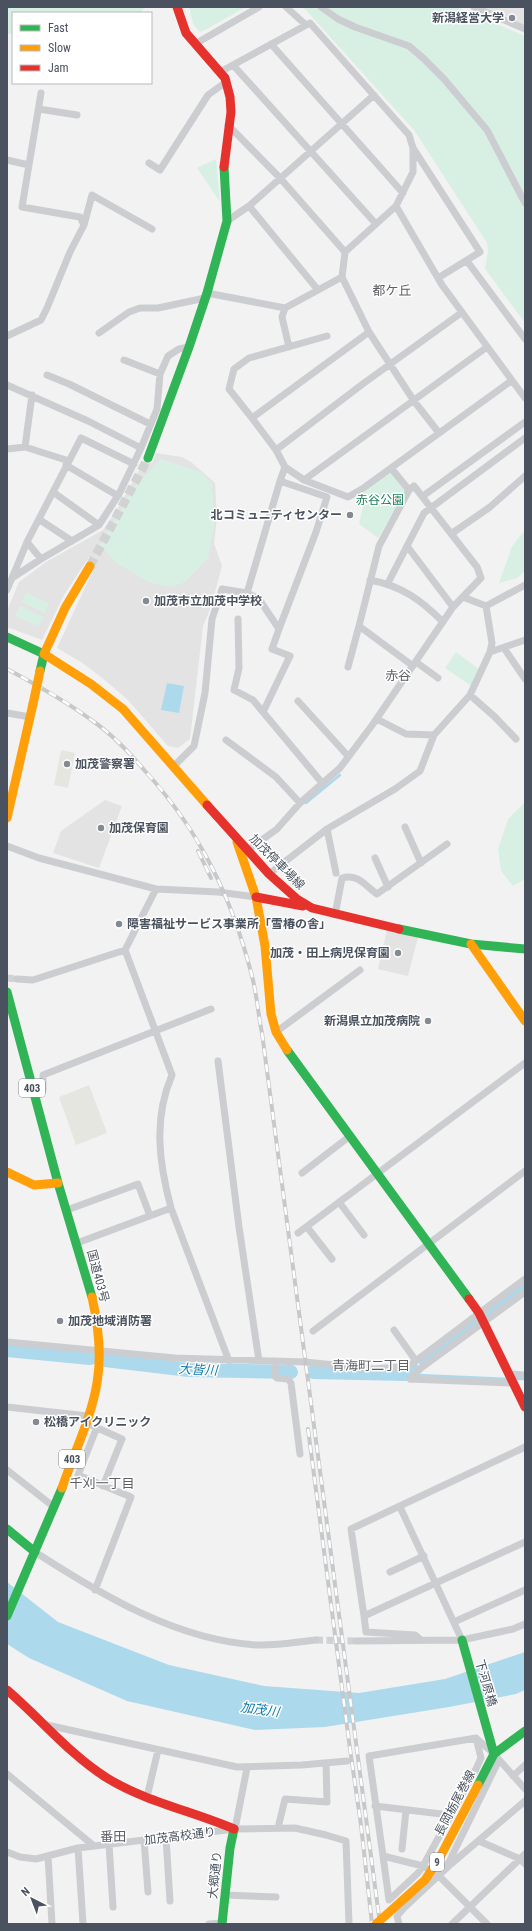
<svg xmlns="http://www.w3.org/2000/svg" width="532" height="1931" viewBox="0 0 532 1931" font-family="'Roboto Condensed','Noto Sans JP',sans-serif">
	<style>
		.commercial { fill: #e6e6e0 }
		.education { fill: #e4e3e4 }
		.green { fill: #d8f0e4 }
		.water { fill: #add9ec }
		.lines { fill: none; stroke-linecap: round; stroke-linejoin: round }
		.stream { stroke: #add9ec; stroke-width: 2.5 }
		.river { stroke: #add9ec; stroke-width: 14 }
		.street-tunnel { stroke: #d0d2d4; stroke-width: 7; stroke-dasharray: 7 3.5; stroke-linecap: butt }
		.secondary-tunnel { stroke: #d0d2d4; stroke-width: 9; stroke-dasharray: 9 4.5; stroke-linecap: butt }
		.street { stroke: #cbcdd0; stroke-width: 7 }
		.fast { stroke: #30b455; stroke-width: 9 }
		.slow { stroke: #ff9f0a; stroke-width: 9 }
		.jam { stroke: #e5322d; stroke-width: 9 }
		.rail-casing { stroke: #c6c8ca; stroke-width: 4 }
		.rail { stroke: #fff; stroke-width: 2.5; stroke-dasharray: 8; stroke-linecap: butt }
		.slow-bridge { stroke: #ff9f0a; stroke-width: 9 }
		.poi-dot { fill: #848a92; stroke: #fff; stroke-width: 1.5 }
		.labels { text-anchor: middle; stroke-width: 3; stroke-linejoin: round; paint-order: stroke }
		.shield { fill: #fff; stroke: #80868e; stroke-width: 1 }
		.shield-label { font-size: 11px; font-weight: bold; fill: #49525e }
		.poi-label { font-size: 12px; font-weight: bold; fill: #49525e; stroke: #fff; text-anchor: start }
		.park-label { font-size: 12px; fill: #1a7f57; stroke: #fff }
		.street-label { font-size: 12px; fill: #49525e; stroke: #fff }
		.neighbourhood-label { font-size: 13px; fill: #5e6066; stroke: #fff }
		.water-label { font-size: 13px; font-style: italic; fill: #107aaa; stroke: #fff }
	</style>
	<rect width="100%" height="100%" fill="#f2f2f2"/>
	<path class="commercial" d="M61,750l14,3 -7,35 -14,-3z
		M89,1085l18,48 -31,12 -17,-48z"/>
	<path class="education" d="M474,7h51v22z
		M156,453l26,4 9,5 24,21 2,35 -3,25 8,23 -11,41 -8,19 -13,113 -12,9 -10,-2 -41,-47 -26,-22 -20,-15 -24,-14 39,-84 -7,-7 -25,38 -22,45 -35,-13v-16l12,-29 27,-20 57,-32 14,-20 27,-49 8,2z
		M105,800l17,6 -23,62 -46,-15 8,-22z
		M387,930l31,7 -10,39 -30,-7z"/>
	<path class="green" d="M7,7h138l-5,6h-127v21h-6z
		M189,7h57l-39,22 -7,3 -7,-8z
		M303,7h153l69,29v287l-40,-54 3,-19 -1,-7 -73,-113z
		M216,159l4,43 -23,-34z
		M161,459l40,13 11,11 2,42 -6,33 -23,24 -14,5 -22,-5 -34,-20 -15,-17 7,-13 14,-21 12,-23z
		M391,471l15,19 -28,48 -19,-14 4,-17 -9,-9z
		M525,530v41l-8,7 -18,5 13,-37z
		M27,593l22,11 -4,9 -23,-11z
		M20,606l23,11 -5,9 -23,-10z
		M456,652l23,17 -8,17 -26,-18z
		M525,802v77l-12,7 -12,-15 -3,-22 10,-30z"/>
	<path class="water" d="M167,683l17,3 -5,27 -18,-3z
		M7,1582l51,40 111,43 95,21 95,7 86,-14 80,-27v38l-9,4 -67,13 -124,20 -70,3 -128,-29 -98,-43 -22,-14z"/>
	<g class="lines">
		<path class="stream" d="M306,803l34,-28
			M405,1374l8,1
			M418,1375l91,4
			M514,1379h11"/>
		<path class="river" d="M487,1312l38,-28
			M7,1350l83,8
			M105,1360l84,10 102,2
			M425,1360l50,-39
			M313,1372l92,2 8,-4"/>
		<path class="street-tunnel" d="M7,978l10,1
			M316,1640l40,1"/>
		<path class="secondary-tunnel" d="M90,566l58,-108"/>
		<path class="street" d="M286,7l20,18
			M321,7l17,12 17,8 54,19 14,12 21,21 43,51 38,73
			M474,7l51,22
			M195,44l64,-37
			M271,44l132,149
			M233,65l143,159
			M220,72l90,-49 99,112 4,13 67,104 -42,26
			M39,109l38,6
			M228,125l52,53 65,74
			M413,148v24l-17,34 -51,46 -3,25 27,55 45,69 25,32
			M7,160l22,5
			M149,163l11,7 48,-75 18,-13
			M249,206l69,84
			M396,206l46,79 83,113
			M227,221l22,-15 125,-111
			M84,225l8,-30 60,34
			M467,261l58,78
			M207,293l78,15 57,-31
			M285,308l-3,9 7,30
			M369,332l-117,86 24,32 9,17 19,13 183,-133
			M99,333l30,-21 11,-4h18l47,-10
			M7,336l34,-16 6,-12 23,-56 14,-27 -4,-8 -58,-10 19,-114
			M124,360l36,14
			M47,375l22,9 81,40
			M7,385l81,36 53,27
			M252,418l-23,-29 5,-20 15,-11 78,-22
			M25,447l7,-52
			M7,449l18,-2 44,14
			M276,450l88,-67 97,-70
			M66,465l52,31
			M391,468l18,22
			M304,480l44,17 14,-8 149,-108
			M280,481l47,16 -11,35 -37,97 -20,-30 -12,-6 33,-112 5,-14
			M53,492l46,33
			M423,496l102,-74
			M40,520l32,21
			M451,534l39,-27 35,-31
			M27,542l14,17
			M407,546l46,61
			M12,578l15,-36 54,-104 53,26
			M370,580c32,6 51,20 73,42
			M388,583l36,-70 101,-75
			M7,590l5,-12 29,-19 58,-34 20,-31 22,-46 16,-39 3,-35 8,-18 11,-7 10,-2
			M486,606l39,-21
			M238,619l1,49 -5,22 19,10 70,84
			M504,648l21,31
			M490,652l35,-12
			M416,662l22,16
			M348,667l11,-41
			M470,695l25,22 21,22
			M298,701l50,55
			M263,712l27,-56 -18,-7 7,-20
			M7,713l23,4
			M377,719l29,15 28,1
			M226,740l50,37 24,26
			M174,766l20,-20 11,-53 7,-74 10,-30 25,4
			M405,827l16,36
			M327,829l9,44
			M7,846l32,12 117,31 62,3 38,5
			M248,850l29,-21 23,-26 40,-35 33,-44 80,-117 28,-29 -4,-11 -63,-81 -5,4 -30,56 -20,80 54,40
			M375,858l13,29
			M269,874l58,-45 68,-40 25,-18 14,-36 36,-40 20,-43 2,-9 -6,-37 -23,-9
			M335,915l7,-37c17,-5 24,9 35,16l70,-50
			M125,950l47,125c-19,44 -13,88 -1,133l58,153
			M17,979l16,1 92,-30 31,-61
			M276,1032l84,-62
			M218,1061l21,166 20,134
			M34,1096l9,-6v-15l168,-66
			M302,1173l48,-37
			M339,1202l25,33
			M67,1210l71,-26 12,32
			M307,1227l25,32
			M298,1233l227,-170
			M77,1243l94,-35
			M394,1330l22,31
			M313,1331l212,-160
			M7,1342l168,16 130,4 69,7 35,-3 116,-87
			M275,1361v15l2,2 11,1 3,4 9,71
			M509,1374l16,1
			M410,1379l11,-11 104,-76
			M410,1379l103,4
			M7,1407l81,9
			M93,1426l29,13 -19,47
			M525,1447l-174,82 13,87 161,-74
			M7,1470l47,37
			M400,1507l62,133
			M35,1552c65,42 141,88 221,93 19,1 41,-3 60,-5
			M390,1572l34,-16
			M95,1590l36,-93 -53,-22 19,-48
			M364,1616l2,16 49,3 6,5
			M454,1622l71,-32
			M356,1641l106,-1 51,-11 12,-5
			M47,1725l190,42 65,-2 45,-4
			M7,1774l87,72
			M513,1776l12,-11
			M147,1797l11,-47
			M375,1806l75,9
			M278,1828l7,-29 42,3 -1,-39
			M235,1829l12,-61
			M166,1838l4,63
			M144,1840l4,52
			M479,1841l41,18 5,5
			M109,1844l4,63
			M78,1848l5,76
			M402,1849l4,-39
			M7,1852l13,5 16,2 42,-11 157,-19 60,-1 31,7 20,6 3,83
			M48,1856l4,68
			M383,1856l6,44 29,-27 5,-7 53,-97 5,-11 -5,-20
			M447,1866l52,-106
			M225,1895l51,2
			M209,1924l13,-1
			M399,1924l-2,-8 7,-8 47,-44 74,-63
			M452,1924l73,-70
			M487,1924l-48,-48 -16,-10 -40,-10 -14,-100 107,-18 18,16 31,35"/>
		<path class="fast" d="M148,458l41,-111 18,-54 20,-72 -3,-54
			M7,637l37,17 -4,17
			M399,929l72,15 54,5
			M7,992l51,191 34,114
			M287,1050l182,249
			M7,1529l28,23
			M7,1616l55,-128
			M462,1640l32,114
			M478,1785l16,-31 31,-23
			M222,1924l8,-76 4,-19"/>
		<path class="slow" d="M90,566l-25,42 -21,46 47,30 32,25 84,96
			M7,818l26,-114
			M237,842l19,55 9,49 6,68 5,18 11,18
			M471,944l54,77
			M7,1172l27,13 24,-2
			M62,1488c12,-35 29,-69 35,-105 5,-28 1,-59 -5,-86"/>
		<path class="jam" d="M177,7l9,26 39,45 5,19 1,15 -7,55
			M207,805l62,69 28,25 15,9 87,21
			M256,897l47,9
			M469,1299l10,14 46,94
			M7,1690c34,29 63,65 100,88 39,24 85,33 127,51"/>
		<defs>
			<path id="rail" d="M7,669c28,15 57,31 83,50 21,14 39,33 55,52 55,60 87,127 107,205 5,19 6,38 10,57l118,891
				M198,851l13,27
				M308,1429l42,320 11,76 11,99"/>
		</defs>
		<use href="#rail" class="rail-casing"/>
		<use href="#rail" class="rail"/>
		<path class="slow-bridge" d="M33,704l7,-33
			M376,1924l49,-44 14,-21 39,-74"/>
	</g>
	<g class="poi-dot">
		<circle cx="512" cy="18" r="4"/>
		<circle cx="350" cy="515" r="4"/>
		<circle cx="146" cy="601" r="4"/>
		<circle cx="67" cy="764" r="4"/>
		<circle cx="101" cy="828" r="4"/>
		<circle cx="119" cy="924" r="4"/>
		<circle cx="398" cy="953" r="4"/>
		<circle cx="428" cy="1021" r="4"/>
		<circle cx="60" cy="1321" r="4"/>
		<circle cx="36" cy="1422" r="4"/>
	</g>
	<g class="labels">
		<g class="shield">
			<rect x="19" y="1079" width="26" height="18" rx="3"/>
			<rect x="59" y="1450" width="26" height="18" rx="3"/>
			<rect x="430" y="1853" width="14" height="18" rx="3"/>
		</g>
		<g class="shield-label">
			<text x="32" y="1092">403</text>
			<text x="72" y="1463">403</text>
			<text x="437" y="1866">9</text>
		</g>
		<g class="poi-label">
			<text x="504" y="22" text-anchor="end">新潟経営大学</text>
			<text x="342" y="519" text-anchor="end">北コミュニティセンター</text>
			<text x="154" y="605">加茂市立加茂中学校</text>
			<text x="75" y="768">加茂警察署</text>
			<text x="109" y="832">加茂保育園</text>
			<text x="127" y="928">障害福祉サービス事業所「雪椿の舎」</text>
			<text x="390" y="957" text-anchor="end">加茂・田上病児保育園</text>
			<text x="420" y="1025" text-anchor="end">新潟県立加茂病院</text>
			<text x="68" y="1325">加茂地域消防署</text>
			<text x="44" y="1426">松橋アイクリニック</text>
		</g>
		<g class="park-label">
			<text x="380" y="504">赤谷公園</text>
		</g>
		<g class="street-label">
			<text transform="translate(277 862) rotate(45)" y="4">加茂停車場線</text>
			<text transform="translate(98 1276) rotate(75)" y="4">国道403号</text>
			<text transform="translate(486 1683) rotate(74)" y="4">下河原橋</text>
			<text transform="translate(455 1803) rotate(-62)" y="4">長岡栃尾巻線</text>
			<text transform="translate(180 1836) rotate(-7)" y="4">加茂高校通り</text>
			<text transform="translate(215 1875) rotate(-84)" y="4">大郷通り</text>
		</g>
		<g class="neighbourhood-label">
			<text x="392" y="295">都ケ丘</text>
			<text x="398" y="680">赤谷</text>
			<text x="371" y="1370">青海町二丁目</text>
			<text x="102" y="1488">千刈一丁目</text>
			<text x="113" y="1841">番田</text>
		</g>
		<g class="water-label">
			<text transform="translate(198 1369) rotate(3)" y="5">大皆川</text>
			<text transform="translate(260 1709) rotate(8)" y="5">加茂川</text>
		</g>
	</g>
	<rect width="532" height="1931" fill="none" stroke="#49525e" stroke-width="16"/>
	<rect x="12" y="12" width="140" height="72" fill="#ffffff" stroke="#b6babf"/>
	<rect x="20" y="25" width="20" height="6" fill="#30b455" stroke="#b6babf"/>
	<text x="48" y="32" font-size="12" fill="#49525e">Fast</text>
	<rect x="20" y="45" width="20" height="6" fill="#ff9f0a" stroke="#b6babf"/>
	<text x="48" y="52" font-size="12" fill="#49525e">Slow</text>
	<rect x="20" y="65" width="20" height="6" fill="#e5322d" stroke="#b6babf"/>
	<text x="48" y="72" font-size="12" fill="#49525e">Jam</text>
	<g transform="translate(32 1899) rotate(318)" stroke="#ffffff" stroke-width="3" paint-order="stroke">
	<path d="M0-3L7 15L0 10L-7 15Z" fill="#49525e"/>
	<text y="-6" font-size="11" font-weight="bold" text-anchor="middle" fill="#49525e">N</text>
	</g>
</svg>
